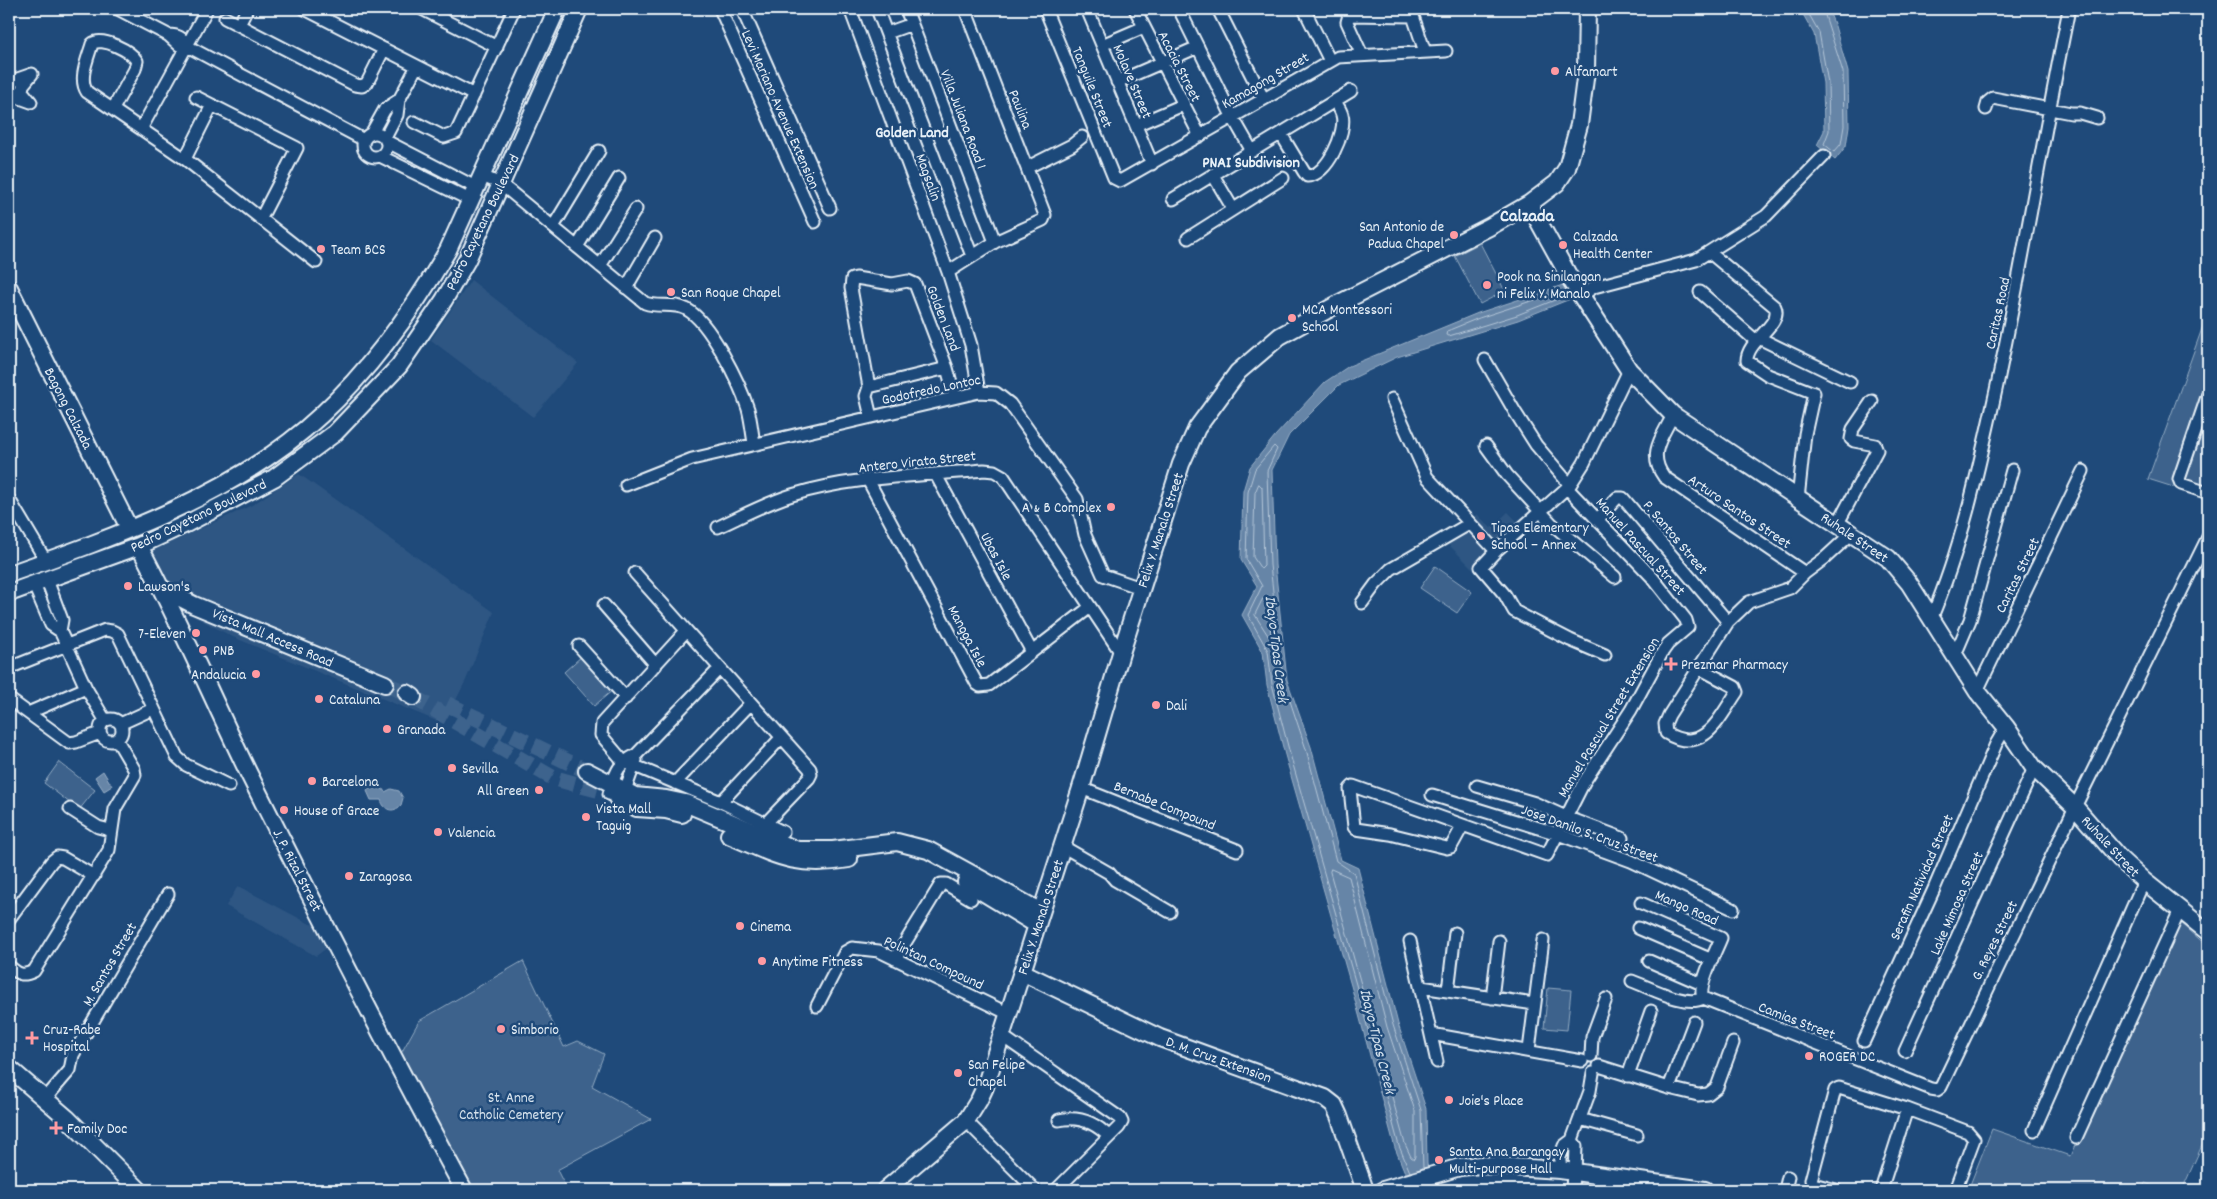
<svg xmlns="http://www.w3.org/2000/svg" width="2217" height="1199" viewBox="0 0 2217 1199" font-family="Dekko,sans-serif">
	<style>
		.built { fill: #2e5683 }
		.green { fill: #3c628c; stroke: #92aac2 }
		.water { fill: #6685a7; stroke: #9ab0c7 }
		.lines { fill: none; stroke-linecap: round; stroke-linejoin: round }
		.shore { stroke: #b4c6d8; stroke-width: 1 }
		.secondary-tunnel { stroke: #3d638d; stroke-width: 16; stroke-dasharray: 16 8; stroke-linecap: butt }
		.street-casing { stroke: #e8f1f8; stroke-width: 15 }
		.secondary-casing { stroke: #e8f1f8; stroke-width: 20 }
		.street { stroke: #1f4a7a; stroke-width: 11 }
		.secondary { stroke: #1f4a7a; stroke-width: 16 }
		.poi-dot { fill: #ff9aa2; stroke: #1f4a7a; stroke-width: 2 }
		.labels { text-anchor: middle; stroke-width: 5; stroke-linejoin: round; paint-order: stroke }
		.street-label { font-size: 15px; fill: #e8f1f8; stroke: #1f4a7a }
		.poi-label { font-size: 15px; fill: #e8f1f8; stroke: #1f4a7a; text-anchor: start }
		.park-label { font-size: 15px; fill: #d7e3ed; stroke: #1f4a7a }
		.neighbourhood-label { font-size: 16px; font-weight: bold; fill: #e8f1f8; stroke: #1f4a7a }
		.water-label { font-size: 16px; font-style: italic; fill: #d4e1ec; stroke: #1f4a7a }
		.quarter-label { font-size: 18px; font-weight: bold; fill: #e8f1f8; stroke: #1f4a7a }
	</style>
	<rect width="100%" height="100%" fill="#1f4a7a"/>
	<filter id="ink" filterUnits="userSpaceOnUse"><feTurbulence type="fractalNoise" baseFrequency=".02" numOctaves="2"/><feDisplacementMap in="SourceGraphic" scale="10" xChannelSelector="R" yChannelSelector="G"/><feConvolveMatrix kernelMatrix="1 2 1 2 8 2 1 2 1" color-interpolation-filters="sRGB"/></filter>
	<g filter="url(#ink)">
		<path class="built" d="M471,280l107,83 -45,54 -102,-77z
			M299,474l195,138 -28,68 -22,44 -211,-87 -49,-26 -34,-59 102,-47z
			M1508,512l12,12 -46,46 -27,-27 30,-29 14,14z
			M238,886l72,38 10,1 11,20 -15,11 -90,-50z"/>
		<path class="green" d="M1480,243l25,48 -25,13 -25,-48z
			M2208,312v186l-60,-19z
			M1435,566l37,26 -15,21 -37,-25z
			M583,655l30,35 -19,16 -30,-34z
			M59,762l36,28 -16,20 -35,-27z
			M2179,921l29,26v185l-26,58h-18l-19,-7 -3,7h-174l24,-61 78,27z
			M523,961l41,86 14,-6 26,13 -12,32 59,33 -94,51 10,20h-101l-67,-133 20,-36z
			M1548,988l23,2 -4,40 -23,-2z"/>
		<path class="water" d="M1800,9h28l7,17 13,46 1,54 -3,20 -11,14 -18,-15 7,-14 -1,-48 -9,-49z
			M1566,284l9,13 -57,23 -121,37 -58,28 -50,50 -17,35 3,95 12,115 24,67 30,113 17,8 40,156 28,85 1,55 6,26h-21l-17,-42 -43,-159 -67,-234 -18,-70 -4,-33 -21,-37 15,-29 -16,-26 2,-69 7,-24 25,-31 50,-54 24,-16 129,-53z
			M103,771l9,15 -8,5 -9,-14z
			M373,784h6l6,8 6,-3 8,2 4,7 -2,7c-8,9 -17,5 -20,-5h-10l-4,-9z"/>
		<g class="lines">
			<path class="shore" d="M1806,9l13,23 9,51 1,48 -5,13 10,8 7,-8 3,-18 -1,-54 -20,-63
				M1563,291l3,2 -1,3 -48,19 -68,21 -3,-1 1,-4 32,-13z
				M1259,484l3,3 2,79 -3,3 -8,-12 2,-64z
				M1263,599l4,2 4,33 -2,3 -14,-22z
				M1331,869l18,8 38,150 28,84v45l-1,3 -3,-2 -6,-13 -75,-272z
				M1410,1172l-11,-26 -42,-158 -67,-234 -18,-70 -4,-33 -20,-36 14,-29 -16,-27 2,-67 7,-23 19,-23 3,3 -10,22 3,94 13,115 23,69 30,112 18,12 39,152 28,85 2,58"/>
			<path class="secondary-tunnel" d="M385,684l22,9
				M413,697l140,81 53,14
				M447,704l140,67"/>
			<defs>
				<path id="street" d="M118,9l50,26
					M305,9l169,86
					M422,9l75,38
					M720,9l95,213
					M742,9l88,199
					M850,9l98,263 23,73 8,47
					M877,9l95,247
					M906,9l89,233
					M1045,9l69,169 6,3 218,-124 108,-6
					M1087,9l65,155
					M1135,9l65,127
					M1179,9l53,107 20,35
					M1218,9l45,89
					M1304,9l26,52
					M225,18l130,67 7,1 5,-3 17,-34
					M239,25l8,-16
					M887,33l25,-9
					M1102,45l42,-18
					M187,46c-4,-9 -10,-11 -19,-11l11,10 8,1 177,94
					M1362,55l-15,-33 2,-7 64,1 12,36
					M9,82l23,-8 -9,11 -1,6 9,11 -22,-8
					M1117,82l81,-35
					M196,97l101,51 -36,70
					M113,109l22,-40 2,-8c-6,-10 -35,-25 -45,-17 -4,14 -14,35 -5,48l98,67 131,103
					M1986,109l2,-7 5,-4 78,15h9l17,5
					M414,122l30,15 12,-4 58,-124
					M1136,125l47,-20
					M141,129l66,-120
					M363 145a12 12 0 1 1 24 0a12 12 0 1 1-24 0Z
					M371,134l14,-25 14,-9
					M1281,134l23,38 3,4c20,1 40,-45 35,-61 -1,-5 -5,-10 -7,-14
					M385,138l12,-23 2,-15 18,-34
					M386,141l91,47
					M380,156l92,45
					M185,159l27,-54
					M1028,167l44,-22 10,-8
					M1213,175l20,34
					M482,176l19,8 144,119c14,5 28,-1 41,6 24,12 54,75 62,100 3,11 4,23 6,34
					M1173,199l178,-108
					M553,227l46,-76
					M1188,238l95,-60
					M577,247l42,-69
					M1709,252l66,55c8,17 -29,34 -28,54l21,14 46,18 -9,41 -7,65
					M600,266l36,-57
					M948,272l47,-30 48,-22 2,-5 -80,-206
					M626,288l29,-50
					M1700,292l55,48
					M1581,296l13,-9 102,-27 70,-44 58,-60
					M1759,338l91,44
					M1485,360l30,52 21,33 34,40
					M869,387l78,-19
					M2208,394l-29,85 2,5 27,9
					M1392,399l35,78 69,74
					M1673,415c-11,22 -26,39 -9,62l141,96 20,-15 26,-24
					M871,417l-5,-21 3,-9 -18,-99 1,-9 4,-1 36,6 16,-3 7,3 32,84 8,29
					M1486,446l21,29 45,49 63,53
					M936,475l96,177
					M868,480l109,204 3,2 9,-1 100,-77
					M626,485l66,-26 287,-67 17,1 14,11 67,95 8,36 18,40 38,13
					M9,499l37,62
					M1598,519l19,-21h6l105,124
					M1837,525l40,-75 -2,-5 -21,-4 -3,-2 2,-10 19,-28
					M718,527c24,-11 48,-24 74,-32 61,-19 128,-19 192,-25l10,1 9,5 118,177
					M635,573l175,196 1,5 -2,4 -43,45
					M47,580l15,40 -2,11
					M34,585l17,40 9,6 26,57 19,32
					M1362,603l14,-19 15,-15 78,-45
					M604,605l52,60
					M1931,619c31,-72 48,-152 65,-229 27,-126 47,-254 73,-381
					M686,631l-84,92 -1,12 22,26 98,41 62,30
					M579,646l47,52
					M1952,654l6,-6 12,-28 42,-150
					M1605,655l-35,-15 -56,-29 -9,-16 -24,-28 15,-16 74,-66 14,-22 45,-93
					M9,668l96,-38 7,1 6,3 59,123 9,8 43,21
					M1699,668l36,19 2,5c-18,26 -33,64 -71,41l-1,-9 4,-9 59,-93 21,-20 41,-14 15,-15
					M1977,691l106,-220
					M9,699l60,44 7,-1 24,-9
					M28,713l58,-25
					M100 730a11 11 0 1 1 22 0a11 11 0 1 1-22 0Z
					M120,724l33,-15
					M675,783l76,-80
					M1477,786l58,17 31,14 56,21
					M1081,788l156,62
					M609,794c7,-21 7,-29 27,-39l84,-87
					M1432,795l126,39 73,27 102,48
					M623,796l13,-36
					M721,802l60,-64
					M70,809l28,18 12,3
					M1462,827l-11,20 -4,1 -57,-14 -34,-5 -2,-2 -4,-38 3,-3 194,69 37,-73 47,-72 32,-59 5,-7 20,-17 -2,-7 -34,-43 -85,-89
					M1062,846l47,27 6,7 55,32
					M1641,903l80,35c-5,13 -24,48 -18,60l228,91 6,1 4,-3 134,-280 133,-270
					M9,919l43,-58 5,-4 6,1 31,18
					M1638,928l74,32
					M1410,941l27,121
					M895,959l46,-75h5l25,15
					M1649,961l53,23
					M9,966c9,8 13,11 25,5l75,-121 6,-41 20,-34 -1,-6 -17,-29
					M1632,981c17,6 54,27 71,17
					M1421,987l113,17
					M1448,991l7,-58
					M1492,998l7,-57
					M817,1006l28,-54 7,-4 27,3 130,63
					M1431,1034l151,27
					M1002,1036l118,82 2,4 -3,5 -63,63
					M1864,1041l70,-152 62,-145 10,-17
					M1529,1050l14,-110
					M1905,1051l129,-283
					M1591,1056l1,-19 14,-38
					M1599,1066l70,22 29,7 10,-1 9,-7 16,-44
					M1628,1076l23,-65
					M1669,1088l25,-66
					M45,1099l25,-29 3,-15 95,-161
					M1580,1119l57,16
					M1059,1120c20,-4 36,2 50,17
					M966,1121l69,69
					M2034,1130l110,-249
					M2076,1138l104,-228
					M1572,1140l4,6 -1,27
					M1560,1170v-13l4,-11 8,-6 18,-49 3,-18
					M1572,1190l1,-18
					M1785,1190l3,-13
					M1836,1190l-23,-6 -2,-4 24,-90 4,-2 68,21 61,23 6,7 -19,51
					M1881,1190l26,-81"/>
				<path id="secondary" d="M1529,204l42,76 58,90 44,45 215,143 21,25 68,108 29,36 28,41 41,39 45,52 24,22 64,51
					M9,288l120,240
					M139,546c40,74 73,152 110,228 70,140 141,279 215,416
					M9,574c106,-37 229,-81 312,-159 51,-47 92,-105 127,-165l109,-241
					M161,588l33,17 191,79
					M9,593l130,-47 49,-23 86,-45 61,-45 64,-67 45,-66 23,-40 112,-251
					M407,693l6,4
					M587,771l48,25 31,3 19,4 112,47h36l64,-8 31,8 113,62
					M617,798l20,10 29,2 16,4
					M729,835c48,21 67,33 120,24
					M966,882l71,43
					M1022,972l138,66 165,60 9,7 5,11 26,74
					M9,1068l58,50 72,72
					M885,1190l81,-69 13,-21 6,-13 96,-299 40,-135 60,-189 16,-36 41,-56 42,-36 58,-32 151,-77 40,-23 28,-21 10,-15 12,-43 7,-54 1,-62
					M1383,1190l77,-23 20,-2 80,5 145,20"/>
			</defs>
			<use href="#street" class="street-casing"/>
			<use href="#secondary" class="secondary-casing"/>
			<use href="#street" class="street"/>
			<use href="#secondary" class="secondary"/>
		</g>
	</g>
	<g class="poi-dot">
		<circle cx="1555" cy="71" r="5"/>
		<circle cx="1454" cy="235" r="5"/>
		<circle cx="1563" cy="245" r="5"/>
		<circle cx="321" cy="249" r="5"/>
		<circle cx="1487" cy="285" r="5"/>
		<circle cx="671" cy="292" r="5"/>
		<circle cx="1292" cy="318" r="5"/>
		<circle cx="1111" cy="507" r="5"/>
		<circle cx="1481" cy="536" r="5"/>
		<circle cx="128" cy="586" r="5"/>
		<circle cx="196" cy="633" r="5"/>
		<circle cx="203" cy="650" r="5"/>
		<path d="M1668.5 656.5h5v5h5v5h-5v5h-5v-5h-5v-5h5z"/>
		<circle cx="256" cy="674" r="5"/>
		<circle cx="319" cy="699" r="5"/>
		<circle cx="1156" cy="705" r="5"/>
		<circle cx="387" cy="729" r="5"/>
		<circle cx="452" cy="768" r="5"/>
		<circle cx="312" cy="781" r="5"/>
		<circle cx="539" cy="790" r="5"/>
		<circle cx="284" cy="810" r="5"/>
		<circle cx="586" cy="817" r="5"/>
		<circle cx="438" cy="832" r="5"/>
		<circle cx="349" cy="876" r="5"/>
		<circle cx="740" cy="926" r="5"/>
		<circle cx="762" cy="961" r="5"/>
		<circle cx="501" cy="1029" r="5"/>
		<path d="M29.5 1030.5h5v5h5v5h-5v5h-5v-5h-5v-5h5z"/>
		<circle cx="1809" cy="1056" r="5"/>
		<circle cx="958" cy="1073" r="5"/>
		<circle cx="1449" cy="1100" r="5"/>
		<path d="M53.5 1120.5h5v5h5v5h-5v5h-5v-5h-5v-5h5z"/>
		<circle cx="1439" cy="1160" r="5"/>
	</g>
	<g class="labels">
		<g class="street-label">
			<text transform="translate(1180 66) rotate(63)" y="5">Acacia Street</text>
			<text transform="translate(1265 80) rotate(-30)" y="5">Kamagong Street</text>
			<text transform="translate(1133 81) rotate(67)" y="5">Molave Street</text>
			<text transform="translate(1093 87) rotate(68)" y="5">Tanguile Street</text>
			<text transform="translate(781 109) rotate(66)" y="5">Levi Mariano Avenue Extension</text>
			<text transform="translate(1021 109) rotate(68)" y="5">Paulina</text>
			<text transform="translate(964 119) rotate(69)" y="5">Villa Juliana Road 1</text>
			<text transform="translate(929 177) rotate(70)" y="5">Magsalin</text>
			<text transform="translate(482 222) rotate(-64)" y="5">Pedro Cayetano Boulevard</text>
			<text transform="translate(1997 313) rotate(-78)" y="5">Caritas Road</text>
			<text transform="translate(944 318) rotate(69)" y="5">Golden Land</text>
			<text transform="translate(931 389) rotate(-12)" y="5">Godofredo Lontoc</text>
			<text transform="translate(69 408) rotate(63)" y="5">Bagong Calzada</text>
			<text transform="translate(917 461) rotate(-6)" y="5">Antero Virata Street</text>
			<text transform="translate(1740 511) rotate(34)" y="5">Arturo Santos Street</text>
			<text transform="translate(198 515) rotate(-26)" y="5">Pedro Cayetano Boulevard</text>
			<text transform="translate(1160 530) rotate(-72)" y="5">Felix Y. Manalo Street</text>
			<text transform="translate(1676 537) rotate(50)" y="5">P. Santos Street</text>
			<text transform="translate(1855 537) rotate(34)" y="5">Ruhale Street</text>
			<text transform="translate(1641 546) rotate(48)" y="5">Manuel Pascual Street</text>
			<text transform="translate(997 556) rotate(62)" y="5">Ubas Isle</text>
			<text transform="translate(2017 575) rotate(-64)" y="5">Caritas Street</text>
			<text transform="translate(968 636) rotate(62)" y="5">Mangga Isle</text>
			<text transform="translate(273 637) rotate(23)" y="5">Vista Mall Access Road</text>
			<text transform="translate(1608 717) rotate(-59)" y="5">Manuel Pascual Street Extension</text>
			<text transform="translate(1165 805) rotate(22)" y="5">Bernabe Compound</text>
			<text transform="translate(1590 833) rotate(20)" y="5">Jose Danilo S. Cruz Street</text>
			<text transform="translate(2111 846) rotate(47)" y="5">Ruhale Street</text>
			<text transform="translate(298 870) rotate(63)" y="5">J. P. Rizal Street</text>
			<text transform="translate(1921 877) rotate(-66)" y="5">Serafin Natividad Street</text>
			<text transform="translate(1956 903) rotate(-66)" y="5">Lake Mimosa Street</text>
			<text transform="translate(1687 907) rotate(24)" y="5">Mango Road</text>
			<text transform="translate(1040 917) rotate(-72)" y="5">Felix Y. Manalo Street</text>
			<text transform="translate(1994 940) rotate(-64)" y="5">G. Reyes Street</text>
			<text transform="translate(934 962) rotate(25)" y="5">Polintan Compound</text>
			<text transform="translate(109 964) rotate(-60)" y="5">M. Santos Street</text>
			<text transform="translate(1797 1020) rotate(21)" y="5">Camias Street</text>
			<text transform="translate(1219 1059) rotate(20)" y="5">D. M. Cruz Extension</text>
		</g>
		<g class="poi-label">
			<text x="1565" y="76">Alfamart</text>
			<text x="1444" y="231" text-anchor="end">San Antonio de<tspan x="1444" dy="17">Padua Chapel</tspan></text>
			<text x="1573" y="241">Calzada<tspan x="1573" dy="17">Health Center</tspan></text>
			<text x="331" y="254">Team BCS</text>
			<text x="1497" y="281">Pook na Sinilangan<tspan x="1497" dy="17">ni Felix Y. Manalo</tspan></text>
			<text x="681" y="297">San Roque Chapel</text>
			<text x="1302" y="314">MCA Montessori<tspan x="1302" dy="17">School</tspan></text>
			<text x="1101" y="512" text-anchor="end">A &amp; B Complex</text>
			<text x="1491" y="532">Tipas Elementary<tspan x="1491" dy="17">School – Annex</tspan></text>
			<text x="138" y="591">Lawson's</text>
			<text x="186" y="638" text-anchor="end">7-Eleven</text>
			<text x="213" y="655">PNB</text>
			<text x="1681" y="669">Prezmar Pharmacy</text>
			<text x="246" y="679" text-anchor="end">Andalucia</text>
			<text x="329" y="704">Cataluna</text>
			<text x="1166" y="710">Dali</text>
			<text x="397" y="734">Granada</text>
			<text x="462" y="773">Sevilla</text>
			<text x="322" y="786">Barcelona</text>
			<text x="529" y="795" text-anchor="end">All Green</text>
			<text x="596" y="813">Vista Mall<tspan x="596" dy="17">Taguig</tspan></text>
			<text x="294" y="815">House of Grace</text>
			<text x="448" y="837">Valencia</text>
			<text x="359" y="881">Zaragosa</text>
			<text x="750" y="931">Cinema</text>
			<text x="772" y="966">Anytime Fitness</text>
			<text x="43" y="1034">Cruz-Rabe<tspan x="43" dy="17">Hospital</tspan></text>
			<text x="511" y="1034">Simborio</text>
			<text x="1819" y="1061">ROGER DC</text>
			<text x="968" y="1069">San Felipe<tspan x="968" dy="17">Chapel</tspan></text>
			<text x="1459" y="1105">Joie's Place</text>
			<text x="67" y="1133">Family Doc</text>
			<text x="1449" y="1156">Santa Ana Barangay<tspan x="1449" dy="17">Multi-purpose Hall</tspan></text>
		</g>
		<g class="park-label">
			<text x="511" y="1102">St. Anne<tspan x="511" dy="17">Catholic Cemetery</tspan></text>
		</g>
		<g class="neighbourhood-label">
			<text x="912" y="137">Golden Land</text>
			<text x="1251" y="167">PNAI Subdivision</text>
		</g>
		<g class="water-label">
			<text transform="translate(1278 649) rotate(83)" y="6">Ibayo-Tipas Creek</text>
			<text transform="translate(1379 1041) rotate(76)" y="6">Ibayo-Tipas Creek</text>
		</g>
		<g class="quarter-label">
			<text x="1527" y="221">Calzada</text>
		</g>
	</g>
	<rect width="2217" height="1199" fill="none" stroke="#1f4a7a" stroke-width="30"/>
	<rect x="15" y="15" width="2187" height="1169" fill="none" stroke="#e8f1f8" stroke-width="2" filter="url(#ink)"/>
</svg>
